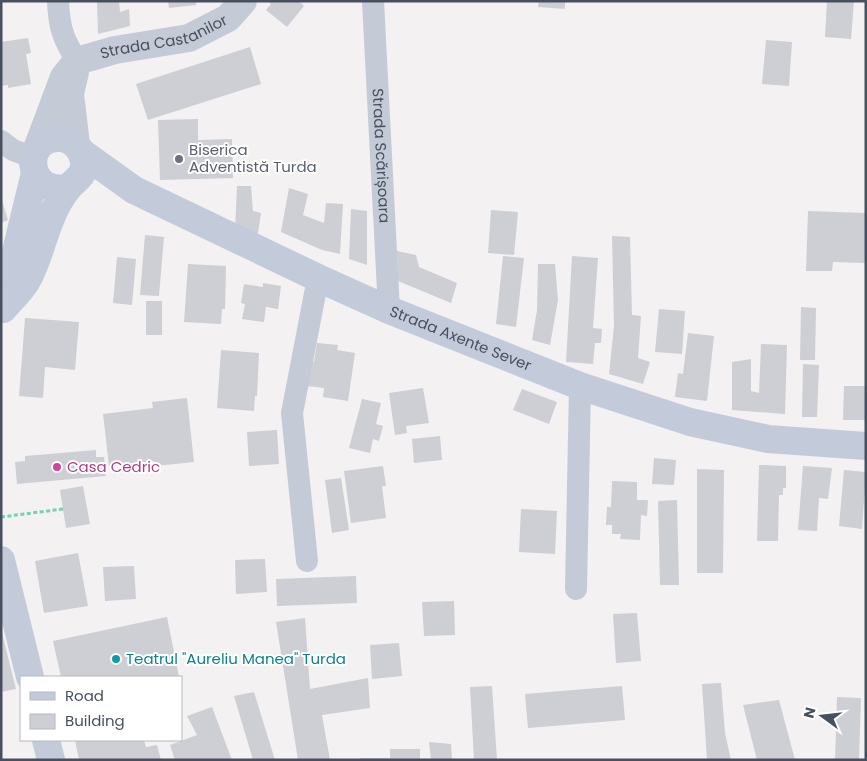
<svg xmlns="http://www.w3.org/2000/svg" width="867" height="761" viewBox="0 0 867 761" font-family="Poppins,sans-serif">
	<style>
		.building { fill: #cdcfd5 }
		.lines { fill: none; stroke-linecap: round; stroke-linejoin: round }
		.path { stroke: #75d1b2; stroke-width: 3; stroke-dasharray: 4 2.5; stroke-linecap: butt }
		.minor { stroke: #c4cad6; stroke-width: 22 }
		.tertiary { stroke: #c4cad6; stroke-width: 28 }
		.secondary { stroke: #c3cada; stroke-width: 28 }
		.worship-dot { fill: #6b7280; stroke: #fff; stroke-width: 2 }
		.hotel-dot { fill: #d1479c; stroke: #fff; stroke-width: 2 }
		.culture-dot { fill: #0f9aa8; stroke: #fff; stroke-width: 2 }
		.labels { text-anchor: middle; stroke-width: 4; stroke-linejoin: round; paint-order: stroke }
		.street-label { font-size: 15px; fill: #48505f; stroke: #fff }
		.worship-label { font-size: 15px; fill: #5b616d; stroke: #fff; text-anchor: start }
		.hotel-label { font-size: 15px; fill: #b23c85; stroke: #fff; text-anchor: start }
		.culture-label { font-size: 15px; fill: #0d838f; stroke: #fff; text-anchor: start }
	</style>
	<rect width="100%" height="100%" fill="#f3f1f1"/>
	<path class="building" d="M97,1h22l1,11 9,-3 1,17 -32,8z
		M168,1h28v4l-27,3z
		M268,1h31l5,5 -17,21 -21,-17 5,-6z
		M539,1h26v8l-27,-2z
		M827,1h27l-3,38 -26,-2z
		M28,38l3,15 -5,1 5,30 -23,4v-3l-7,1v-44z
		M766,40l26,2 -3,44 -27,-2z
		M250,47l11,37 -113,36 -12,-36z
		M198,119v21l34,-1 1,39 -73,2 -2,-60z
		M237,186h14l2,25 8,2 -4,27 -22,-9z
		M289,188l19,6 -5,21 21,8 2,-20 17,1 -3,50 -18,-4 -41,-18z
		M1,197l7,23 -7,3z
		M351,209l16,2v54l-18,-6z
		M491,210l27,2 -4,43 -26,-2z
		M808,211l58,2v50l-33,-1 -1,9h-26z
		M145,235l19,2 -5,59 -19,-1z
		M612,236l18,1 2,78 9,1 -3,42 12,4 -7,22 -34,-10 5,-48z
		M397,251l19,4 3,12 38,16 -6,20 -53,-22z
		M503,256l21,2 -8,69 -20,-3z
		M572,256l26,2 -5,70 9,1 -1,14h-6l-2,21 -27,-2z
		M117,257l19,2 -4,46 -19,-2z
		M188,264l38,2 -1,43h-3l-1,15 -37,-2z
		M538,264h17l3,36 -8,45 -18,-5 5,-30z
		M263,283l18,3 -3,23 -12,-2 -2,15 -22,-3 3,-15 -4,-1 3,-19 19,3z
		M146,301h16v34h-16z
		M801,307l15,1 -1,52h-15z
		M659,309l26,2 -3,43 -27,-2z
		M25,318l54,4 -4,48 -30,-3 -2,31 -24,-2z
		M688,333l26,3 -7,65 -32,-4 3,-24 5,1z
		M317,343l21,2 -1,5 18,3 -7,48 -25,-4 1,-9 -17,-2 2,-24h5z
		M761,344l26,1 -2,69 -53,-4v-48l19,-3v32l8,2z
		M221,350l38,3 -2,43h-2l-1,15 -37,-3z
		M803,364l16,1 -2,52h-15z
		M844,386h22v34h-23z
		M423,388l6,35 -23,3 1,7 -12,2 -6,-42z
		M522,389l35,13 -8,22 -36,-14z
		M187,398l7,64 -39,4 -1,-5 -45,5 -6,-52 50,-6 -1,-6z
		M362,399l19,4 -5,21 7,2 -4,15 -6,-2 -3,14 -21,-5z
		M277,430l2,34 -30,2 -2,-34z
		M440,436l2,24 -28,3 -2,-24z
		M96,450v7h8l2,19 -89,8 -2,-22 10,-1v-5z
		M654,458l22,2 -2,25 -22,-1z
		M759,465l27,1v22h-3v7h-4l-1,46h-21z
		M383,466l3,20h-4l4,32 -35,5 -7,-52z
		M803,466l29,2 -4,31 -9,-1 -2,33 -19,-1z
		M697,469l27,1 -1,103h-26z
		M844,470l22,2 -4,57 -23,-3z
		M341,478l8,52 -17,3 -7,-53z
		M612,481l25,1v18h11l-1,16 -6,-1 -1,25 -20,-1 1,-5h-9v-9h-6l1,-18h4z
		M83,486l7,38 -24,4 -6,-38z
		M677,500l2,85h-19l-2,-84z
		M521,509l36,2 -2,43 -36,-2z
		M78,553l10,53 -44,7 -9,-52z
		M265,559l2,33 -31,2 -1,-34z
		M134,566l2,33 -31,2 -2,-34z
		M356,576l1,27 -80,3 -1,-27z
		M454,601l1,34 -31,1 -2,-34z
		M637,613l4,48 -25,2 -3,-49z
		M167,617l12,60h-118l-8,-36z
		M305,618l5,71 58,-11 2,30 -48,7 8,45h-32l-22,-138z
		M1,629l15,60 -15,3z
		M399,643l3,33 -30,3 -2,-34z
		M721,683l4,50 6,27h-24l-5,-76z
		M492,686l5,74h-23l-4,-73z
		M622,686l3,34 -97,8 -3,-34z
		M254,692l21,68h-22l-19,-64z
		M837,697l24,1 -2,62h-24z
		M779,700l16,60h-38l-14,-55z
		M212,707l20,53h-57l-5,-15 27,-10 -10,-19z
		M75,740h69l2,7 11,-2 4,15h-82z
		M429,742l22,2 1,16h-21z
		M390,749h30v11h-60v-2h30z"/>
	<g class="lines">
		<path class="path" d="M1,517l62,-8"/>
		<g class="minor">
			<path d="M58,1c1,26 5,38 19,60"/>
			<path id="s1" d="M373,1l16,309"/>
			<path d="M1,141l12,9 21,8"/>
			<path d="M307,561l-15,-148 26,-135"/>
			<path d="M576,589l4,-203"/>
		</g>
		<g class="tertiary">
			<path d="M75,72l-5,22 6,51"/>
			<path id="s2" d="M37,149l27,-72 13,-16 38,-11 74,-12 39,-20 15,-17"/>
		</g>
		<g class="secondary">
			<path id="s3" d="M81,152l53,38 184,88 71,32 191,76 110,36 78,17 98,7"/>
			<path d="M3,305l32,-132"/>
			<path d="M3,309c11,-12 23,-23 29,-39 10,-22 14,-46 26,-67 3,-5 7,-12 11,-16 6,-7 14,-10 15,-21 1,-15 -12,-30 -29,-28 -35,4 -26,60 14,49"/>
			<path d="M1,560l29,117"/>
			<path d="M46,740l5,20"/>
		</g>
	</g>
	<circle class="worship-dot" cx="179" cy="159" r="5"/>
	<circle class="hotel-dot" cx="57" cy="467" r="5"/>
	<circle class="culture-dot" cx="116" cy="659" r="5"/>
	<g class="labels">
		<g class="street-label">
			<text dy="5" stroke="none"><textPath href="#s2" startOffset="188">Strada Castanilor</textPath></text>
			<text dy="5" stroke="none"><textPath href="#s1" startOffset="155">Strada Scărișoara</textPath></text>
			<text dy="5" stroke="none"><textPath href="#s3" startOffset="424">Strada Axente Sever</textPath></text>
		</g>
		<g class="worship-label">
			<text x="189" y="155">Biserica<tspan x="189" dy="17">Adventistă Turda</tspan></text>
		</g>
		<g class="hotel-label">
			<text x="67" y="472">Casa Cedric</text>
		</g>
		<g class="culture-label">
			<text x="126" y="664">Teatrul "Aureliu Manea" Turda</text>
		</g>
	</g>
	<rect width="867" height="761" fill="none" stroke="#48505f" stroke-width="5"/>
	<rect x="20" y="676" width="162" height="65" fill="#ffffff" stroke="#b6b9bf"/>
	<rect x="30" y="692" width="25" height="8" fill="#c3cada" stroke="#b6b9bf"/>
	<text x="65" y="701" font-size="15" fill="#48505f">Road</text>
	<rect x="30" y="714" width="25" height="15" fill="#cdcfd5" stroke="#b6b9bf"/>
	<text x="65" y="726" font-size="15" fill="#48505f">Building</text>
	<g transform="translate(822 716) rotate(285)" stroke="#ffffff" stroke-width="4" paint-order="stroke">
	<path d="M0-4L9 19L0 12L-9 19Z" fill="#48505f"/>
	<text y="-8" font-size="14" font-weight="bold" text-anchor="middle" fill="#48505f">N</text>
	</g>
</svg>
